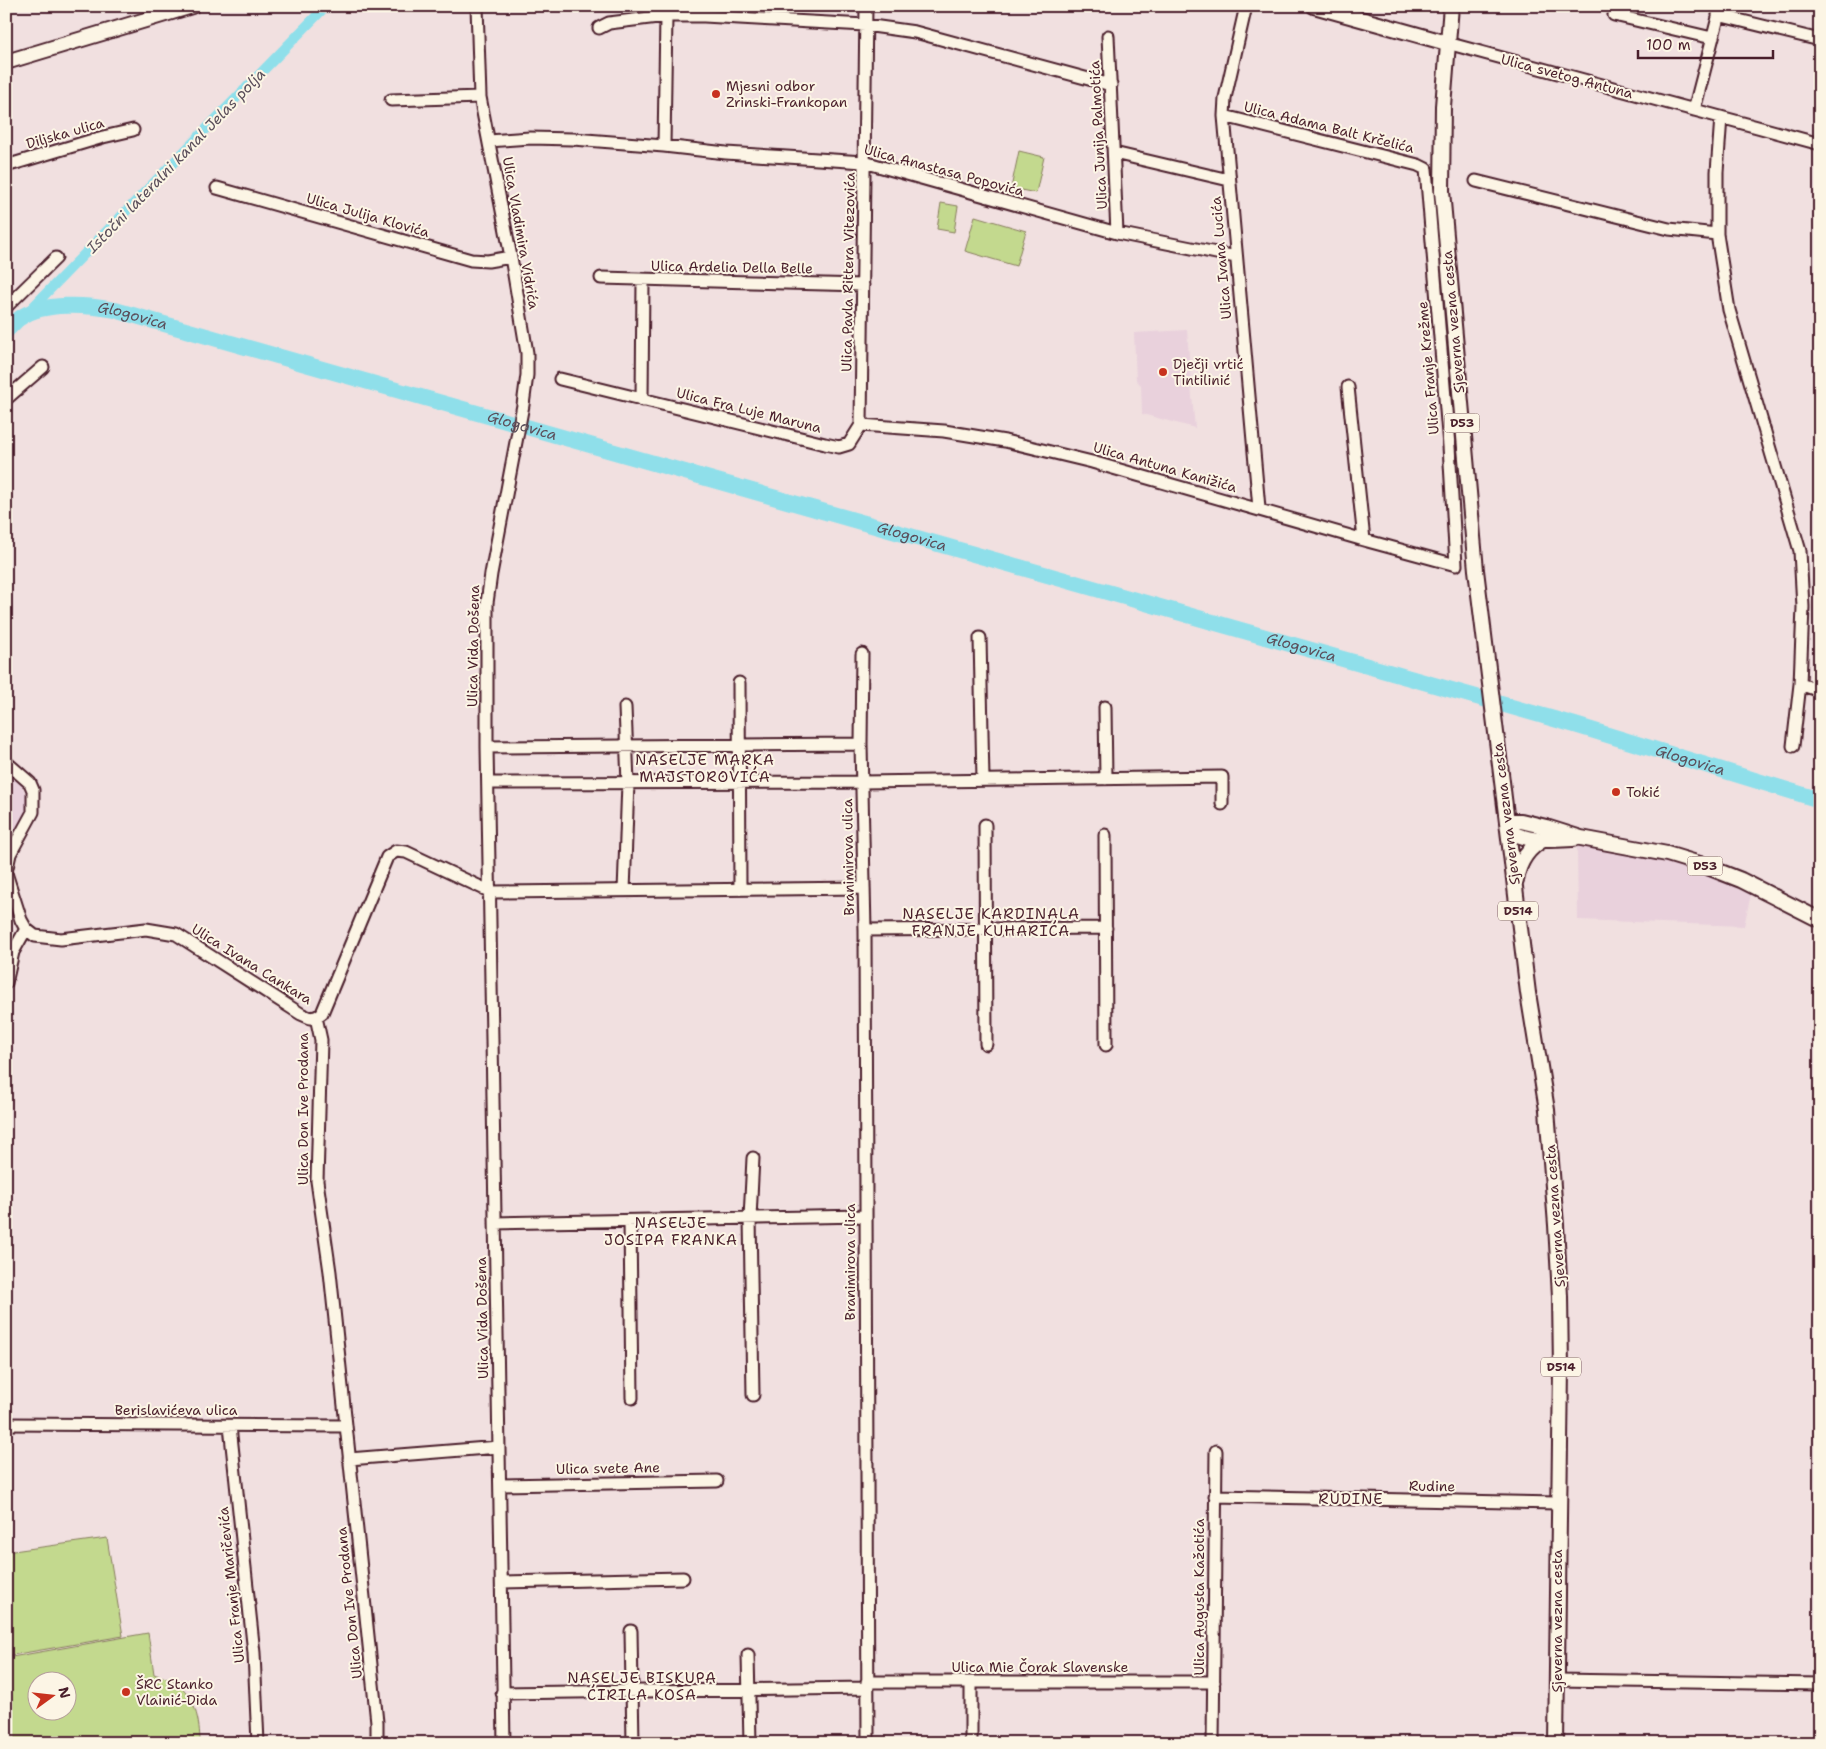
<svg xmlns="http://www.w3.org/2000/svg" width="1826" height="1749" viewBox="0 0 1826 1749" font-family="'Shantell Sans',sans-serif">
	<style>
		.built { fill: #e9d1dc }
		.green { fill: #c3d98e; stroke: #867c5c; fill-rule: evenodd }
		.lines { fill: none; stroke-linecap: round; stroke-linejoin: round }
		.canal { stroke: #8fdfea; stroke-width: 10 }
		.river { stroke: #8fdfea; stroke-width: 16 }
		.minor-casing { stroke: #4a1f2b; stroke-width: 15 }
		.major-casing { stroke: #4a1f2b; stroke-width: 18 }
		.minor { stroke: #fcf5e5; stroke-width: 11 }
		.major { stroke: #fcf5e5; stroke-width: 14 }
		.poi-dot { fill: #c8321e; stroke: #fcf5e5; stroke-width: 2 }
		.labels { text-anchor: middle; stroke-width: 4; stroke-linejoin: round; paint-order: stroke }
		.shield { fill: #fcf5e5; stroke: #7f5f63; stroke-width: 1 }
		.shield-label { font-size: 12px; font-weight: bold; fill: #4a1f2b }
		.street-label { font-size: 14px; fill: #4a1f2b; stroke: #fcf5e5 }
		.poi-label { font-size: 14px; fill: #4a1f2b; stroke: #fcf5e5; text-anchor: start }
		.water-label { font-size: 15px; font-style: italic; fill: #5b4f5b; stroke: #fcf5e5 }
		.neighbourhood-label { font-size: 15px; letter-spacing: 1px; fill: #4a1f2b; stroke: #fcf5e5 }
	</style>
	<rect width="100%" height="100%" fill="#f1e0e0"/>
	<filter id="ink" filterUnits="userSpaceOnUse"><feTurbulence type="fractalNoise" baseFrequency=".02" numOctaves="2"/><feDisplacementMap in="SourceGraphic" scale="10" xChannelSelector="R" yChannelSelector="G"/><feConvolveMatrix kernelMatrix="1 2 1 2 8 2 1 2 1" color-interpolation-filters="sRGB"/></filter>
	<g filter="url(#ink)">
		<path class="built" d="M1187,330l5,67 3,31 -53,-14 -1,-29 -5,-5 -2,-47z
			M6,768l13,11 7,16v16l-20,33z
			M1577,844l48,7 60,15 66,28 -7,32 -166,-6z"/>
		<path class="green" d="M1019,151l25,6 -8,36 -25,-5z
			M941,203l17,3 -4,26 -17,-3z
			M975,216l51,15 -10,35 -51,-15z
			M107,1538l16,98 -117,20v-104z
			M148,1633l6,41c7,3 16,4 22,9 19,12 24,39 24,60h-194v-85zM38,1682h30v30h-30z"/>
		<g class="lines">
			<path class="canal" d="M25,315l301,-309"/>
			<path class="river" id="s1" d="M6,331c5,-4 9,-10 14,-13 24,-17 68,-13 95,-8l1460,415 245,75"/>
			<defs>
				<path id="minor" d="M477,6l3,91 31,160 16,96v22l-4,30 -32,169 -4,29v144l17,996
					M1246,6l-21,92 -1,18 35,392
					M1614,15l98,23
					M1718,15l102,25
					M599,28l10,-5 57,-7h38l161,9 50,7 196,53
					M1108,36l9,197
					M1447,43l373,101
					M391,100l89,-3
					M1694,110l27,-104
					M1721,117l-4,55v62l12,76 71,241 3,56 -3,77 -7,62
					M489,141l41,-3 43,1 91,7 62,7 138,9 253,71 119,24
					M664,146l2,-130
					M1114,153l115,27
					M6,166l97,-29 30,-7
					M1476,181l193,48 48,5
					M217,188l254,72 17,1 23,-4
					M601,278l262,7
					M6,307l50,-49
					M560,379l265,65 14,3 10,-3 12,-19 5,-419
					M1348,387l16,153
					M6,399l37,-32
					M642,400l1,-120
					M861,425l83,6 61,10 87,21 272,78 92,25 -7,-119 -23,-277 -8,-4 -194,-49
					M980,638l3,142
					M862,654l-1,90 4,186 3,813
					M739,683l1,206
					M1800,684l20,7
					M1105,707l1,72
					M487,747l374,-3
					M6,762l24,21 3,7v22l-23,42 -4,18
					M488,783l374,-1 360,-5v27
					M985,825l1,219
					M1105,835l1,210
					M6,873l15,47 5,9 9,7 26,3 85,-10 30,5 125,80 9,4 6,-1
					M624,891l4,-108 -3,-76
					M865,930l241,-2
					M6,983l7,-31 13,-23
					M316,1017l5,23 -4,141 13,91 47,450v21
					M316,1017l6,-4 65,-156 9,-6 10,1 85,40 372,-4
					M630,1221l2,177
					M495,1223l370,-7
					M753,1395l-3,-177 3,-60
					M6,1424l340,2
					M230,1426l24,227 4,90
					M349,1459l150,-12
					M500,1485l217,-4
					M1215,1496l343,7
					M502,1582l181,-4
					M631,1631l2,112
					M748,1655l2,88
					M1557,1680l263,4
					M867,1682h347
					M971,1683v60
					M502,1693l365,-5
					M1213,1743l3,-292"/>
				<path id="major" d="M1314,6l133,37
					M1451,6l-8,100 -1,85 34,379 52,423 19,117 9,115 4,71 1,73 -5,374
					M6,62l186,-56
					M1507,821h14l25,6 35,11 86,16 33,10 41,16 79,40
					M1508,829c15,14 45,11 65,10
					M1516,880c3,-18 13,-33 29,-41"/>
			</defs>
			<use href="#minor" class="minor-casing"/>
			<use href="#major" class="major-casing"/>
			<use href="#minor" class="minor"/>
			<use href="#major" class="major"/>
		</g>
	</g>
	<g class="poi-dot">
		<circle cx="716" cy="94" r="5"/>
		<circle cx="1163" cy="372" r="5"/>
		<circle cx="1616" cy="792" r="5"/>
		<circle cx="126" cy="1692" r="5"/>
	</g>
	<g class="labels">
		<g class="shield">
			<rect x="1444.5" y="413.5" width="35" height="19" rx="4"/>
			<rect x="1687.5" y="856.5" width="35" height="19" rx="4"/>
			<rect x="1498" y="901.5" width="40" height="19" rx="4"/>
			<rect x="1541" y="1357.5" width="40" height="19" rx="4"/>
		</g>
		<g class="shield-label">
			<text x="1462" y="427">D53</text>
			<text x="1705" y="870">D53</text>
			<text x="1518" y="915">D514</text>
			<text x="1561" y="1371">D514</text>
		</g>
		<g class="street-label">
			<text transform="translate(1567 76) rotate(15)" y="5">Ulica svetog Antuna</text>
			<text transform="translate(1329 127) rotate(14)" y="5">Ulica Adama Balt Krčelića</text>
			<text transform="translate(65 133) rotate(-16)" y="5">Diljska ulica</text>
			<text transform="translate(1098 135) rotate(-93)" y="5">Ulica Junija Palmotića</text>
			<text transform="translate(944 170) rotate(15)" y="5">Ulica Anastasa Popovića</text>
			<text transform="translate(368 215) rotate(16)" y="5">Ulica Julija Klovića</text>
			<text transform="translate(521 233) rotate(80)" y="5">Ulica Vladimira Vidrića</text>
			<text transform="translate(1221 258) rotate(-95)" y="5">Ulica Ivana Lucića</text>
			<text transform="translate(732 267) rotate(1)" y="5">Ulica Ardelia Della Belle</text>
			<text transform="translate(848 272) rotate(-89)" y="5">Ulica Pavla Rittera Vitezovića</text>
			<text transform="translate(1453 322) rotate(-95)" y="5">Sjeverna vezna cesta</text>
			<text transform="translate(1428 368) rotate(-95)" y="5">Ulica Franje Krežme</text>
			<text transform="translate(749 410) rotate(14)" y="5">Ulica Fra Luje Maruna</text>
			<text transform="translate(1165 467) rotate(16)" y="5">Ulica Antuna Kanižića</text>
			<text transform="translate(473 646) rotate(-89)" y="5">Ulica Vida Došena</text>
			<text transform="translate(1506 814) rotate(-97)" y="5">Sjeverna vezna cesta</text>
			<text transform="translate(848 857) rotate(-91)" y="5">Branimirova ulica</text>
			<text transform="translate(252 964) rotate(32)" y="5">Ulica Ivana Cankara</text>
			<text transform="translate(303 1109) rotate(-90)" y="5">Ulica Don Ive Prodana</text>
			<text transform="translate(1555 1216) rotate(-94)" y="5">Sjeverna vezna cesta</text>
			<text transform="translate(850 1262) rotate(-90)" y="5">Branimirova ulica</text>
			<text transform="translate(482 1318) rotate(-91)" y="5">Ulica Vida Došena</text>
			<text x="176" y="1415">Berislavićeva ulica</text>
			<text transform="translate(608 1468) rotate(-1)" y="5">Ulica svete Ane</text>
			<text transform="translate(1432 1486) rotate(1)" y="5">Rudine</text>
			<text transform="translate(231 1585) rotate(-96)" y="5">Ulica Franje Maričevića</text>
			<text transform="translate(1199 1597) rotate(-90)" y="5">Ulica Augusta Kažotića</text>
			<text transform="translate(349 1603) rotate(-96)" y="5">Ulica Don Ive Prodana</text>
			<text transform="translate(1557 1621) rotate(-90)" y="5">Sjeverna vezna cesta</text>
			<text x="1040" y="1672">Ulica Mie Čorak Slavenske</text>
		</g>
		<g class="poi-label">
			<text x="726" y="91">Mjesni odbor<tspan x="726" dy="16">Zrinski-Frankopan</tspan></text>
			<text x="1173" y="369">Dječji vrtić<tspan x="1173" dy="16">Tintilinić</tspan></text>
			<text x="1626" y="797">Tokić</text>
			<text x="136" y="1689">ŠRC Stanko<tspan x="136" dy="16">Vlainić-Dida</tspan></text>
		</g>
		<g class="water-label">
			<text transform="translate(176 161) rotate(-46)" y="5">Istočni lateralni kanal Jelas polja</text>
			<text dy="5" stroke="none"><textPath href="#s1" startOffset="135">Glogovica</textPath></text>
			<text dy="5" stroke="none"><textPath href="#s1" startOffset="540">Glogovica</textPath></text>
			<text dy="5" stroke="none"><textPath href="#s1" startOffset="945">Glogovica</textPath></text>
			<text dy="5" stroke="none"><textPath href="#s1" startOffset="1350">Glogovica</textPath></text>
			<text dy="5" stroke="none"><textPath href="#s1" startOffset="1755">Glogovica</textPath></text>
		</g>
		<g class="neighbourhood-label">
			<text x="705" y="765">NASELJE MARKA<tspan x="705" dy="17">MAJSTOROVIĆA</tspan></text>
			<text x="991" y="919">NASELJE KARDINALA<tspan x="991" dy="17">FRANJE KUHARIĆA</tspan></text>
			<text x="671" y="1228">NASELJE<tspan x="671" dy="17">JOSIPA FRANKA</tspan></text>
			<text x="1351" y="1504">RUDINE</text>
			<text x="642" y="1683">NASELJE BISKUPA<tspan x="642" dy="17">ĆIRILA KOSA</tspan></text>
		</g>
	</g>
	<rect width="1826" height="1749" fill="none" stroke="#fcf5e5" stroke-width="25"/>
	<rect x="12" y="12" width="1801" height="1724" fill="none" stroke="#4a1f2b" stroke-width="2" filter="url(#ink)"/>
	<g transform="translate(52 1696) rotate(75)"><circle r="24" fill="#fcf5e5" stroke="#b59f9b"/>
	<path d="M0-4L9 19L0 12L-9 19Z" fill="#c8321e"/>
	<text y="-8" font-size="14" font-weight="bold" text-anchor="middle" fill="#4a1f2b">N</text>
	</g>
	<path d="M1638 50v8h135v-8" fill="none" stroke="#4a1f2b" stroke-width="2.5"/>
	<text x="1646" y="50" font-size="15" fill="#4a1f2b" stroke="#fcf5e5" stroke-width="4" paint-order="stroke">100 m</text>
</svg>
